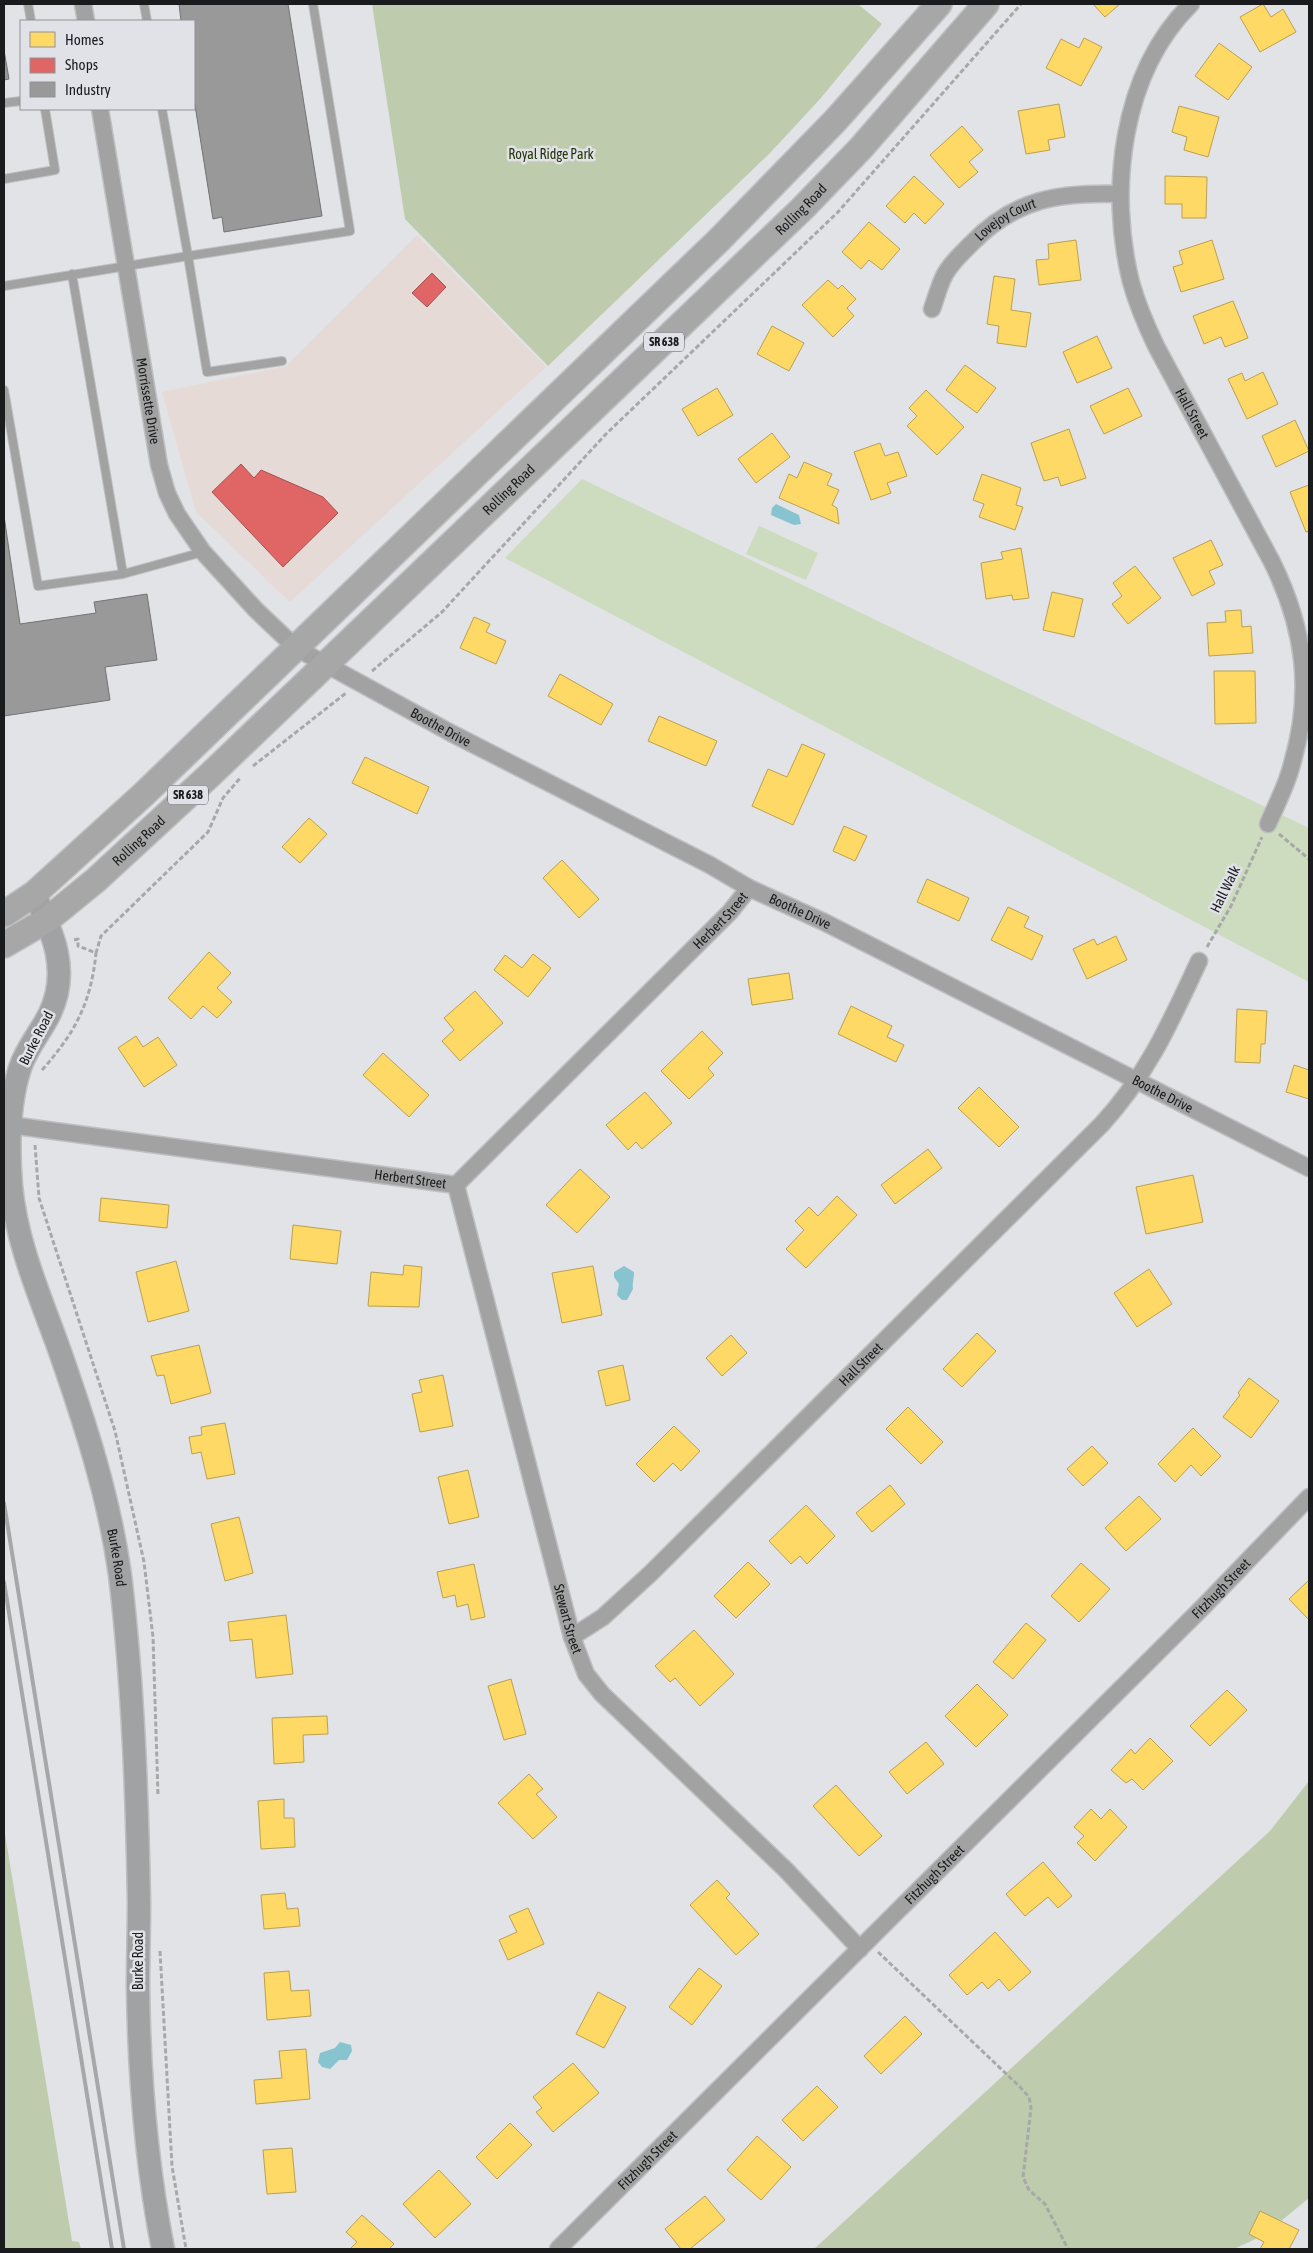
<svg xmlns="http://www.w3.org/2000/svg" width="1313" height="2253" viewBox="0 0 1313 2253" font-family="'Asap Condensed',sans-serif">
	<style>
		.commercial { fill: #e6dad7 }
		.green { fill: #cddbbe }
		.forest { fill: #beccad }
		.water { fill: #88c4d0 }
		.homes { fill: #ffd966; stroke: #baa050 }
		.shops { fill: #e06666; stroke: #a55050 }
		.industry { fill: #999; stroke: #737374 }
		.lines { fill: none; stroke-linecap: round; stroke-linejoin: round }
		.lane-casing { stroke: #bebfc1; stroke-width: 10 }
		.street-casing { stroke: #bebfc1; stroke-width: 19 }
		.secondary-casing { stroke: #bebfc1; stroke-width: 25 }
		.primary-casing { stroke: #bebfc1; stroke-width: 28 }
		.path { stroke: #a7a8a9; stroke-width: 3; stroke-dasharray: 5 2.5; stroke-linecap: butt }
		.lane { stroke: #a3a2a3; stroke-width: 8 }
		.street { stroke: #a3a2a3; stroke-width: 16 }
		.secondary { stroke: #a1a2a3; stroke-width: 22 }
		.primary { stroke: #a6a7a6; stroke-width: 25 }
		.rail { stroke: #a6a7a8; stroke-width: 4 }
		.labels { text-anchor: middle; stroke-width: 5; stroke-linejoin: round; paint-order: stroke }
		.shield { fill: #e0e2e7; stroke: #55575a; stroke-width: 1 }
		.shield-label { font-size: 12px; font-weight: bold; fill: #1a1b1d }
		.park-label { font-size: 14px; fill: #263509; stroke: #e0e2e7 }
		.street-label { font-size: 14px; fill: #1a1b1d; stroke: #e0e2e7 }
	</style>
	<rect width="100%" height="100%" fill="#e1e3e6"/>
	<path class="commercial" d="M417,235l129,132 -256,235 -94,-90 -34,-120 124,-26z"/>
	<path class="green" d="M582,479l727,349v154l-804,-424z
		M759,526l59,27 -12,27 -60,-26z"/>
	<path class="forest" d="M372,4h486l24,20 -62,75 -50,54 -222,213 -143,-147z
		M1309,1781v417l-45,37 -30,14h-420l456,-418z
		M4,1828l68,413 7,1 2,7h-77z"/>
	<path class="water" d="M776,504l23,11 2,9 -7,1 -23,-10 1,-7z
		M624,1266l10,6c0,7 -2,11 -1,17l-6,11h-5l-5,-5 2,-11 -5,-7v-5z
		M340,2042l11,3 1,6 -5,9h-8l-9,9 -8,-2 -4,-5 2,-9 15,-5z"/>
	<path class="homes" d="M1093,4h27l-15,13z
		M1263,4l8,13 12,-8 13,23 -36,20 -20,-35z
		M1084,38l18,9 -21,39 -35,-18 15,-29 18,9z
		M1219,43l33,24 -24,33 -33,-24z
		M1059,104l6,33 -17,3 2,10 -24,4 -8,-43z
		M1179,106l40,11 -11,40 -24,-7 3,-13 -15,-5z
		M962,126l21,24 -14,12 9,10 -19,16 -29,-33z
		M914,176l30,28 -19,20 -11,-11 -9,10 -19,-17z
		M1165,176l42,1 -1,41h-24v-14h-17z
		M869,222l31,27 -18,21 -13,-10 -8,9 -19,-17z
		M1076,240l5,40 -42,5 -3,-25 13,-1 -1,-15z
		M1212,240l12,39 -43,13 -8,-25 10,-3 -4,-13z
		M994,276l21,3 -4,31 20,3 -5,34 -29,-4 2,-17 -12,-2z
		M828,280l10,9 4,-4 14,14 -9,9 7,8 -21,21 -31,-32z
		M1233,301l15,37 -23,9 -4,-10 -17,7 -11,-28z
		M772,326l32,17 -15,28 -32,-17z
		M1097,336l15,32 -35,15 -14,-31z
		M965,365l31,23 -19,25 -31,-23z
		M1263,372l15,32 -31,15 -19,-40 14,-6 3,8z
		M717,388l16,27 -35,21 -16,-27z
		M1128,388l14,28 -38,18 -14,-28z
		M926,390l38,37 -27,28 -30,-29 10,-10 -8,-8z
		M1295,420l14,31 -33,16 -14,-31z
		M1069,429l17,49 -25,8 -3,-9 -14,4 -13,-38z
		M772,433l18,24 -34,26 -18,-24z
		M880,443l5,13 13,-4 9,24 -20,7 4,10 -20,7 -17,-48z
		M804,462l28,12 -5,11 12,5 -7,15 5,3 2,16 -60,-26 10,-24 8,4z
		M982,474l39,14 -5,17 7,2 -8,23 -36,-13 5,-13 -11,-4z
		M1309,485v46l-3,1 -16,-40z
		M1211,540l12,25 -14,6 6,13 -23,12 -19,-38z
		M1021,548l8,50 -16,2 -1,-5 -26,4 -5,-36 22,-4 -2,-7z
		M1135,566l26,32 -33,26 -16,-20 10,-8 -9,-13z
		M1052,592l31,7 -9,38 -31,-7z
		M1241,610l1,17 9,-1 2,27 -44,3 -2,-33 19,-1 -1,-11z
		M474,617l16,7 -4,8 20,9 -10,23 -36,-16z
		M1214,671h41l1,52 -41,1z
		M560,674l53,30 -12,21 -53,-29z
		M659,716l58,25 -11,25 -58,-25z
		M802,744l23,10 -32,71 -41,-19 16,-37 19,8z
		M365,757l64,30 -12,27 -65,-31z
		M309,818l18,16 -27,29 -18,-16z
		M844,826l23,10 -12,25 -22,-10z
		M562,860l37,39 -20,19 -36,-40z
		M927,879l42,19 -10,23 -42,-19z
		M1008,907l21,10 -5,10 19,9 -11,24 -41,-20z
		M1116,936l11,24 -40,19 -14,-30 21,-10 3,6z
		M209,952l22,21 -14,15 15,14 -15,16 -14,-12 -12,13 -23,-21z
		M533,954l18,14 -23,29 -34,-27 11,-15 17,13z
		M789,973l4,26 -41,6 -4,-26z
		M475,991l28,32 -43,38 -18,-20 12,-11 -10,-12z
		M851,1006l41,20 -5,11 17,8 -8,17 -58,-28z
		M1237,1009l30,2 -2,33h-4l-1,19 -25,-1z
		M702,1031l21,22 -15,15 6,7 -25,24 -28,-28z
		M136,1036l7,11 15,-10 19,28 -33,22 -26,-39z
		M383,1053l46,42 -20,22 -46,-42z
		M1294,1065l15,5v29l-23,-7z
		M979,1087l40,40 -20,20 -41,-39z
		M645,1092l27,31 -30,26 -6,-7 -8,8 -22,-25z
		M928,1149l14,19 -47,36 -14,-19z
		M580,1169l30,28 -33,36 -31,-28z
		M1193,1175l10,47 -57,12 -10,-47z
		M837,1196l20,19 -51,53 -20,-19 18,-19 -9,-9 14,-14 9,9z
		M101,1198l68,7 -2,23 -68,-7z
		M293,1225l48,6 -4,33 -47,-5z
		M176,1261l13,50 -41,11 -12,-50z
		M404,1265l18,2 -3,40 -51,-1 3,-34 32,3z
		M593,1266l9,49 -40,8 -10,-50z
		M1149,1269l23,35 -35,23 -23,-34z
		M977,1333l19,18 -34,36 -19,-18z
		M731,1335l16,18 -25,23 -16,-18z
		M199,1345l12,48 -40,11 -7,-29 -7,1 -6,-20z
		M623,1365l7,35 -24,6 -8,-35z
		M443,1375l10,51 -33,6 -8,-38 10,-2 -3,-12z
		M1249,1378l30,23 -28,37 -28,-21 17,-22 -2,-2z
		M908,1407l35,35 -22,22 -35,-35z
		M225,1423l10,51 -28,5 -6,-27 -9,2 -3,-17 13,-2 -1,-8z
		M674,1426l26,25 -19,20 -8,-8 -19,19 -18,-18z
		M1193,1428l28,28 -20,20 -10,-11 -16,17 -17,-18z
		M1092,1446l16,17 -25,23 -16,-17z
		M468,1470l11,47 -30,7 -11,-47z
		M890,1485l15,19 -33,28 -16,-19z
		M1139,1496l22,23 -35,32 -21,-23z
		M806,1505l29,31 -28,28 -7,-8 -9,8 -22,-23z
		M239,1517l14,56 -28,8 -14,-57z
		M748,1562l22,22 -34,34 -22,-22z
		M1081,1563l29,26 -31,33 -28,-26z
		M474,1564l11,53 -14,3 -3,-16 -11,3 -2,-12 -12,3 -6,-26z
		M1309,1580v40l-20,-21z
		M286,1615l7,59 -37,4 -4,-39 -22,2 -2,-19z
		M1026,1623l20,17 -33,39 -20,-17z
		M694,1630l40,44 -34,32 -25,-28 -5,4 -15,-16z
		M511,1679l15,55 -22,6 -16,-54z
		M977,1684l31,31 -32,32 -31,-31z
		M1227,1690l20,20 -37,36 -20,-20z
		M327,1716l1,18 -25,1 1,27 -30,2 -2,-46z
		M1150,1738l23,23 -30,29 -11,-11 -6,4 -15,-13 20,-21 4,5z
		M926,1742l18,22 -37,30 -18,-22z
		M529,1774l14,15 -7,5 21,23 -24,22 -35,-36z
		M836,1785l46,51 -23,20 -46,-50z
		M284,1799v19h10l1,29 -34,2 -3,-48z
		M1091,1809l10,10 9,-10 17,18 -32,34 -18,-18 7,-7 -10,-9z
		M1043,1862l29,34 -14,12 -10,-11 -23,19 -19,-22z
		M717,1880l13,14 -4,4 33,36 -23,21 -46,-50z
		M285,1893l2,16 11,-1 2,18 -36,3 -3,-34z
		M528,1908l16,36 -36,16 -9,-20 18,-8 -8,-16z
		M995,1932l36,40 -22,19 -10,-12 -11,10 -6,-7 -15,13 -18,-20z
		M699,1968l23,18 -30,39 -23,-18z
		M289,1971l2,20 18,-1 2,26 -44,4 -3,-47z
		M598,1992l28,15 -22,41 -28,-14z
		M905,2016l17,18 -41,40 -17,-18z
		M306,2049l4,50 -54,5 -2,-24 28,-2 -3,-27z
		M573,2063l26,30 -46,39 -17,-20 6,-4 -9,-11z
		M817,2086l21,21 -35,34 -21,-21z
		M510,2123l22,22 -35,34 -21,-22z
		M757,2136l34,31 -30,33 -34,-30z
		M292,2148l4,44 -29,2 -4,-44z
		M439,2170l32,34 -36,34 -32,-34z
		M705,2196l20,24 -35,29h-9l-16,-20z
		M1260,2211l39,19 -10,19h-29l4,-7 -15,-8z
		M362,2215l32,29 -5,5h-39l7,-7 -11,-10z"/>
	<path class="shops" d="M432,273l14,14 -19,20 -15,-14z
		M241,464l13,14 7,-8 62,27 15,16 -55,54 -71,-75z"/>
	<path class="industry" d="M179,4h109l34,212 -98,16 -2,-15 -9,2 -19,-120v-78h-13z
		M4,50l5,29 -5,1z
		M4,516l16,108 76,-11 -2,-11 53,-8 10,66 -52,7 5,33 -106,16z"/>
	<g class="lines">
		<defs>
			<path id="lane" d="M28,4l3,17
				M144,4l3,17
				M4,103l17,-2
				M162,109l26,147 162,-25 -37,-227
				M4,179l51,-9 -10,-61
				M72,274l51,300
				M4,286l184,-30 19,116 75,-11
				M4,390l34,196 85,-12 80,-22"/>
			<g id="street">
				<path d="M83,4l3,17"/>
				<path id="s1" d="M1191,4c-70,69 -83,187 -60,278 6,22 15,43 25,64l116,216c33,67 41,130 20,202 -5,21 -16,41 -24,60"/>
				<path id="s2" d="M100,109l59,356 8,28 10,21 26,38 53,58 40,38 155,85 259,132 39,23 75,34 485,246"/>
				<path id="s3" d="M932,309c4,-11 7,-23 12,-33 6,-12 17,-22 27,-32 43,-45 88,-52 149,-50"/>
				<path id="s4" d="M10,1125l446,60"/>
				<path id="s5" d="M456,1185l116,452 14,37 16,20 184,176 74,79"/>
				<path id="s6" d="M456,1185l274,-273 19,-24"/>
				<path id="s7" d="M572,1637l31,-20 48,-44 451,-449c46,-50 69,-103 97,-163"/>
				<path id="s8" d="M558,2249l646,-643 105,-109"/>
			</g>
			<g id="secondary">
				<path id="s9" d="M34,894c19,38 36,77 16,119 -9,19 -23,34 -30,55 -12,37 -12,79 -9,117 5,56 28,109 47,161 26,74 51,150 62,229 13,108 17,218 19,327 0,28 -1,56 -1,84 1,88 8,176 25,263"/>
			</g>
			<g id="primary">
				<path d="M4,914l30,-20 110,-100 575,-554 116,-119 104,-117"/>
				<path id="s10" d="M4,945l43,-25 49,-40 115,-106 591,-565 59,-61 125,-144"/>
			</g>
		</defs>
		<use href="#lane" class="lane-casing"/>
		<use href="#street" class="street-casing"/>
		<use href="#secondary" class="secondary-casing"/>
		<use href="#primary" class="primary-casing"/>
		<path class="path" d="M372,671l70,-59 164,-178 232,-222 183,-208
			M253,766l93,-73
			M1279,834l30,25
			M74,940l4,-1v7l18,7 5,-17 107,-104 15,-34 18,-21
			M1207,947l24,-41 31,-69
			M42,1070c33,-37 49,-67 54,-117
			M35,1145l4,53 76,233 29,131 9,75 5,158
			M160,1951l12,215 14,83
			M878,1952l141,134 10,11 2,11 -8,69 6,13 16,14 23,45"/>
		<use href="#lane" class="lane"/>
		<use href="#street" class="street"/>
		<use href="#secondary" class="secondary"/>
		<use href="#primary" class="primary"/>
		<path class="rail" d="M4,1503l120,746
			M4,1582l108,667"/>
	</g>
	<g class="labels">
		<g class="shield">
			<rect x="644" y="332.5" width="40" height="19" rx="4"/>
			<rect x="168" y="785.5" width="40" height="19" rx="4"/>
		</g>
		<g class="shield-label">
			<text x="664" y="346">SR 638</text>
			<text x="188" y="799">SR 638</text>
		</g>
		<g class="park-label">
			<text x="551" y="159">Royal Ridge Park</text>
		</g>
		<g class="street-label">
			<text dy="5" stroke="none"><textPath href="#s10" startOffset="1086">Rolling Road</textPath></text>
			<text dy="5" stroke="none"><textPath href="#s3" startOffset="120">Lovejoy Court</textPath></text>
			<text dy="5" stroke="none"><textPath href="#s2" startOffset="296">Morrissette Drive</textPath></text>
			<text dy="5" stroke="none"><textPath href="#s1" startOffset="442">Hall Street</textPath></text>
			<text dy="5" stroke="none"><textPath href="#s10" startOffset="681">Rolling Road</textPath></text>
			<text dy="5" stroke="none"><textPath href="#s2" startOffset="758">Boothe Drive</textPath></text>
			<text dy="5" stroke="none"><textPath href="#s10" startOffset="171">Rolling Road</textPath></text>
			<text transform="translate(1225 889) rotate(-64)" y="5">Hall Walk</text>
			<text dy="5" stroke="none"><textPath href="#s2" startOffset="1162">Boothe Drive</textPath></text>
			<text dy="5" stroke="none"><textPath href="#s6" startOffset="374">Herbert Street</textPath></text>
			<text transform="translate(36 1038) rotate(-63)" y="5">Burke Road</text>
			<text dy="5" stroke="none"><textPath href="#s2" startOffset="1568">Boothe Drive</textPath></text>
			<text dy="5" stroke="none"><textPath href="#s4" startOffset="404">Herbert Street</textPath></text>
			<text dy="5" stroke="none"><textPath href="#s7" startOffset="398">Hall Street</textPath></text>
			<text dy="5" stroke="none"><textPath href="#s9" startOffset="694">Burke Road</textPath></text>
			<text dy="5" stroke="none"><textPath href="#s8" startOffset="936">Fitzhugh Street</textPath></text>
			<text dy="5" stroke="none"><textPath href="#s5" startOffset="448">Stewart Street</textPath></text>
			<text dy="5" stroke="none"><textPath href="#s8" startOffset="531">Fitzhugh Street</textPath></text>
			<text transform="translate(138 1961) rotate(-90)" y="5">Burke Road</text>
			<text dy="5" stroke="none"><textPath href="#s8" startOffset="126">Fitzhugh Street</textPath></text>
		</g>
	</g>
	<rect width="1313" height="2253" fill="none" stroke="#1a1b1d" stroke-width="10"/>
	<rect x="20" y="20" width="175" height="90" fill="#e0e2e7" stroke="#919296"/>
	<rect x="30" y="32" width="25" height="15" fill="#ffd966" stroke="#919296"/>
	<text x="65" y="45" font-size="15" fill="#1a1b1d">Homes</text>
	<rect x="30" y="58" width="25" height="15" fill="#e06666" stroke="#919296"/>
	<text x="65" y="70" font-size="15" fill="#1a1b1d">Shops</text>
	<rect x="30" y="82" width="25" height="15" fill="#999999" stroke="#919296"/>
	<text x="65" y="95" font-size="15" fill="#1a1b1d">Industry</text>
</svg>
